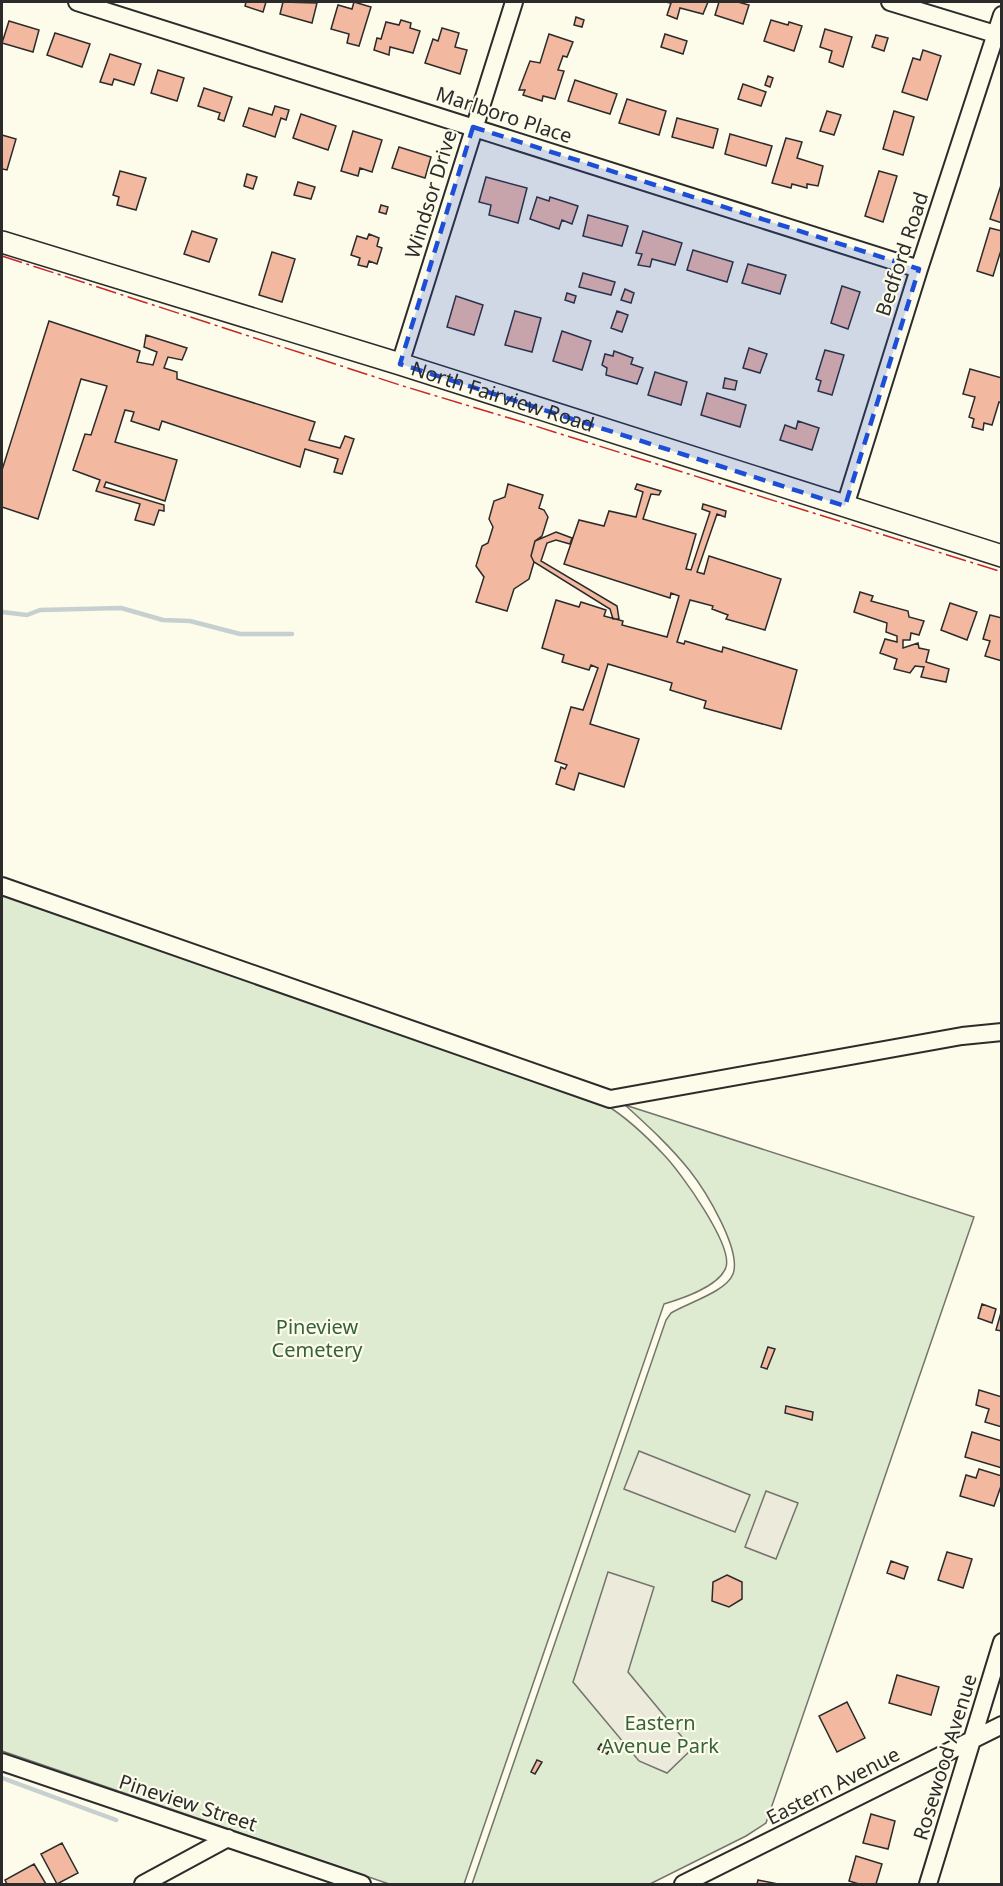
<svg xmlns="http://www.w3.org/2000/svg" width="1003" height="1886" viewBox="0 0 1003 1886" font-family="'Noto Sans',sans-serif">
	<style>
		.green { fill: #deebd1; stroke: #74746e; stroke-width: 1.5 }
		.parking { fill: #eceadb; stroke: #74746e; stroke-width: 1.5 }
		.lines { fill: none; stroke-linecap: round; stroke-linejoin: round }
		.stream { stroke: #c7d0d0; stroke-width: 4.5 }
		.building { fill: #f2b8a0; stroke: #2b2b2b; stroke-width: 1.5 }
		.minor-casing { stroke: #2b2b2b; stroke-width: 20 }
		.major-casing { stroke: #2b2b2b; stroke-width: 24 }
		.minor { stroke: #fdfbea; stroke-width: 16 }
		.major { stroke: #fdfbea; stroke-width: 21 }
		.power { stroke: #c62828; stroke-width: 1.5; stroke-dasharray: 21 4.5 3 4.5; stroke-linecap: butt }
		.marked { fill: #1d4ed8; fill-opacity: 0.2; stroke: #1d4ed8; stroke-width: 4.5; stroke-dasharray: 12 8; stroke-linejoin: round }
		.labels { text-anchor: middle; stroke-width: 4.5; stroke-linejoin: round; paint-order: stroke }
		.street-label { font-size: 20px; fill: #2b2b2b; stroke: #fdfbea }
		.park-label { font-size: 20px; fill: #34623c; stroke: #fdfbea }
	</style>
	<rect width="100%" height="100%" fill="#fdfbea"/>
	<path class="green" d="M2,895l604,210c20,12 43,34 59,51 16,17 68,89 61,111 -6,19 -45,32 -62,37l-200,580h-75l-387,-133z
		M625,1105l349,112 -208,606 -20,13 -96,48h-178l194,-564 5,-7c16,-10 55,-21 62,-39 9,-24 -28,-84 -43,-103 -20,-25 -42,-45 -65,-66z"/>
	<path class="parking" d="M639,1451l111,44 -15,37 -111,-43z
		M766,1491l32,12 -22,56 -31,-12z
		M608,1572l46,15 -26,85 64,77 -25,24 -28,-12 -66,-79z"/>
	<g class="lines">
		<path class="stream" d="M2,612l25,3 13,-5 81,-2 42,12 27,1 50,13h52
			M2,1778l114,42"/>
	</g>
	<path class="building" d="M246,2h20l-3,10 -18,-6z
		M283,2l34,1 -5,20 -32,-9z
		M354,2l17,5 -12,39 -12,-3 2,-9 -18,-5 7,-24 14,4z
		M665,2h43l-5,12 -23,-6 -3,11 -10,-4 4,-12z
		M719,2h19l11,3 -6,19 -28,-9z
		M576,17l8,3 -2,7 -8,-2z
		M401,20l10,3 -1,5 10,3 -7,22 -23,-6 -1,8 -15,-5 3,-12 4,1 5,-17 13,3z
		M771,20l17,5 1,-3 13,4 -8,25 -30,-10z
		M9,21l30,9 -6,22 -31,-9z
		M442,28l17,5 -4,14 12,3 -7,24 -35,-11 8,-24 5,2z
		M825,29l27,8 -9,30 -14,-5 3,-11 -12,-4z
		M55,33l35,11 -8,23 -35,-12z
		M549,34l24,8 -6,15 -4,-1 -5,14 6,1 -9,28 -12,-3 -1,5 -19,-6 2,-5h-6l11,-29 10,2z
		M665,34l22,7 -4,13 -22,-7z
		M876,35l12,3 -4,13 -12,-4z
		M923,50l18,6 -14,44 -25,-8 11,-34 7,2z
		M110,54l31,10 -7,21 -20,-6 -2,6 -12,-3z
		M158,70l26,8 -7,23 -26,-8z
		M768,76l5,2 -3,9 -5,-2z
		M575,80l42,14 -7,20 -42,-13z
		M743,84l23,8 -5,14 -23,-7z
		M204,88l28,9 -8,24 -6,-2 2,-6 -22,-7z
		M627,99l39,12 -7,24 -40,-12z
		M275,106l14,4 -3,10 -5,-2 -6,19 -32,-11 6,-18 23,7z
		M827,111l14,4 -7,20 -14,-4z
		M894,111l20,6 -11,38 -20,-6z
		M301,114l35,12 -8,24 -35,-12z
		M677,118l41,11 -5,19 -41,-11z
		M353,131l29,9 -10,32 -12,-4 -2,8 -17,-5z
		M730,134l42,12 -6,20 -41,-12z
		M2,135l14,4 -9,31 -5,-1z
		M786,138l16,4 -5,16 26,8 -5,20 -11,-2v4l-15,-4 -1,4 -19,-5z
		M399,147l32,10 -6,21 -33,-10z
		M120,171l26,7 -10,32 -19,-5 2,-8 -6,-2z
		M879,171l18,5 -14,46 -18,-6z
		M247,174l10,3 -4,12 -9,-3z
		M486,177l41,11 -9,35 -29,-8 2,-10 -12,-3z
		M298,182l17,5 -4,12 -17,-4z
		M1002,182v41l-12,-4z
		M537,197l12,4 1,-4 28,9 -6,18 -10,-4 -3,9 -29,-10z
		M381,205l7,2 -2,7 -7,-2z
		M588,215l40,11 -6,20 -39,-10z
		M990,228l12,3v16l-9,29 -16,-5z
		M192,231l25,8 -8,23 -25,-8z
		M643,231l39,12 -7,22 -23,-6 -2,8 -12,-2 4,-11 -6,-1z
		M369,234l10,4 -2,8 5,2 -5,16 -8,-3 -2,6 -9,-2 2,-7 -9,-3 6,-19 10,3z
		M693,250l40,12 -6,20 -40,-12z
		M272,252l23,7 -13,43 -23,-7z
		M748,264l38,11 -6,19 -38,-11z
		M583,273l32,9 -4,13 -32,-8z
		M842,286l18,6 -12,37 -17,-6z
		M625,289l9,4 -3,10 -10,-3z
		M567,293l9,3 -2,7 -9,-3z
		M456,296l27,9 -9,30 -27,-8z
		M515,311l26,7 -9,34 -27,-7z
		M617,311l11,4 -6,17 -11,-4z
		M49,321l91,30 -3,11 16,3 4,-13 -13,-5 2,-12 41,13 -5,12 -14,-3 -4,11 13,4v7l138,43 -6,18 31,8 5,-12 9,3 -12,35 -8,-2 4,-13 -33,-10 -5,18 -138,-46 -3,9 -28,-9 3,-9 -9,-2 -10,32 62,18 -12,41 -59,-19 -2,5 60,18v6l-5,-1 -5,15 -19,-5 5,-16 -44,-13 4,-11 -27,-10 12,-36 6,1 16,-49 -26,-7 -43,140 -36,-12v-37z
		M562,331l29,10 -9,29 -29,-9z
		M749,348l18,6 -7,19 -17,-5z
		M825,350l19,5 -12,40 -14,-4 3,-10 -5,-2z
		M614,351l19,7 -2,6 12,4 -6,16 -31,-9 1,-7 -5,-3 3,-11 8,2z
		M970,369l32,9v25l-3,-1 -7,23 -8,-2 -1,7 -11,-3 2,-8 -5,-2 6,-20 -12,-3z
		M655,372l32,10 -6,23 -33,-10z
		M725,378l12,3 -2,9 -12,-2z
		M707,393l39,12 -6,22 -39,-12z
		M798,421l21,7 -7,22 -32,-10 5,-15 11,4z
		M508,484l35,11 -4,13 5,2 4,7 -6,19 -7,5 -4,15 3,6 -5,17 -15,10 -7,22 -31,-9 8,-25 -8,-11 6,-20 6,-3 5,-16 -4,-8 5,-18 11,-4z
		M637,484l24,7 -2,4 -8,-1 -8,25 53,15 -10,35 5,1 19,-58 -8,-3 1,-5 23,7 -1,6 -8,-3 -20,58 7,2 5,-18 72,23 -16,51 -39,-11 2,-4 -16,-6 1,-3 -23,-6 -13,42 7,2 1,-3 37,11 1,-5 74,23 -16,59 -77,-21 2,-7 -36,-11 2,-7 -64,-19 -18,60 49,15 -15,48 -45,-14 -5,17 -18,-6 5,-17 4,2 2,-4 -12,-4 16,-54 12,3 15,-42 -7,-3 -2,5 -27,-8 2,-7 -22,-7 14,-48 23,7 2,-5 25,8 -2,6 19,5 -1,4 45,12 12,-41 -8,-3 -1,5 -106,-34 15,-44 25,6 5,-15 27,6 7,-25 -8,-3z
		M556,532l16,6 -2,6 -14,-4 -9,3 -6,18 76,45 2,13h-6l-3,-10 -76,-47 -3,-6 4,-15z
		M860,592l13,4 -2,5 37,10 1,6 15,4 -5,14 -8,-2 -1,7h-7v8l15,-5 1,5 10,2 -3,12 23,7 -3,13 -25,-5 3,-10 -9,-1 -5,7 -16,-4 3,-10 -17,-6 5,-14 12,3v-6l-11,-4 1,-9 -33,-11z
		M950,603l27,9 -10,28 -26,-10z
		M990,615l12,3v43l-17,-5 5,-15 -7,-2z
		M982,1304l14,5 -4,14 -14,-5z
		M1002,1309v22l-6,-1z
		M768,1347l7,2 -8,20 -6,-2z
		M979,1390l23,7v30l-17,-5 4,-13 -13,-4z
		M786,1406l27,6 -1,8 -27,-7z
		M972,1432l30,9v27l-37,-11z
		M979,1469l23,7v7l-8,23 -34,-10 6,-21 10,3z
		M947,1552l25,7 -9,29 -25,-8z
		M891,1561l17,6 -4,12 -17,-6z
		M727,1575l15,7v17l-13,8 -17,-6 1,-19z
		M897,1675l42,12 -8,28 -42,-12z
		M847,1702l18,36 -28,14 -18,-36z
		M601,1744l9,5 -3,5 -9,-5z
		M537,1760l5,2 -7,12 -4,-2z
		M871,1814l24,7 -7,28 -25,-6z
		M62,1843l16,30 -21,11 -16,-30z
		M856,1856l26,8 -6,20h-17l-10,-3z
		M34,1864l12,20h-39l-2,-4z
		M758,1880l20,4h-21z"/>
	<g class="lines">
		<defs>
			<path id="minor" d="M77,2l842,267
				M890,2l105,32
				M400,364l114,-362
				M845,506l74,-237 83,-254
				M2,886l608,213 352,-63 40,-4
				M2,1762l360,122
				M143,1884l85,-46
				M683,1884l319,-159
				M928,1884l74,-242"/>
			<g id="major">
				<path id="s1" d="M2,242l398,122 602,192"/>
			</g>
		</defs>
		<use href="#minor" class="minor-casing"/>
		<use href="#major" class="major-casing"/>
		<use href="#minor" class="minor"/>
		<use href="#major" class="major"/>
		<path class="power" d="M2,256l401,130 113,34 486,152"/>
	</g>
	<path class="marked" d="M473,127l446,142 -74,237 -445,-142z"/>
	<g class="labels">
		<g class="street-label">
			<text transform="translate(504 115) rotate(18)" y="7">Marlboro Place</text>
			<text transform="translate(431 194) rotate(-73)" y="7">Windsor Drive</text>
			<text transform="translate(902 254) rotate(-72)" y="7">Bedford Road</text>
			<text dy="7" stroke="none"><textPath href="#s1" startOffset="524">North Fairview Road</textPath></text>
			<text transform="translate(945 1757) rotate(-73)" y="7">Rosewood Avenue</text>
			<text transform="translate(833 1786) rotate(-27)" y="7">Eastern Avenue</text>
			<text transform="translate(188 1803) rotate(18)" y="7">Pineview Street</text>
		</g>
		<g class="park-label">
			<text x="317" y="1334">Pineview<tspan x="317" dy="23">Cemetery</tspan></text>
			<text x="660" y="1730">Eastern<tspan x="660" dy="23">Avenue Park</tspan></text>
		</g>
	</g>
	<rect width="1003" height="1886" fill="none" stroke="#2b2b2b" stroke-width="6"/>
</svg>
